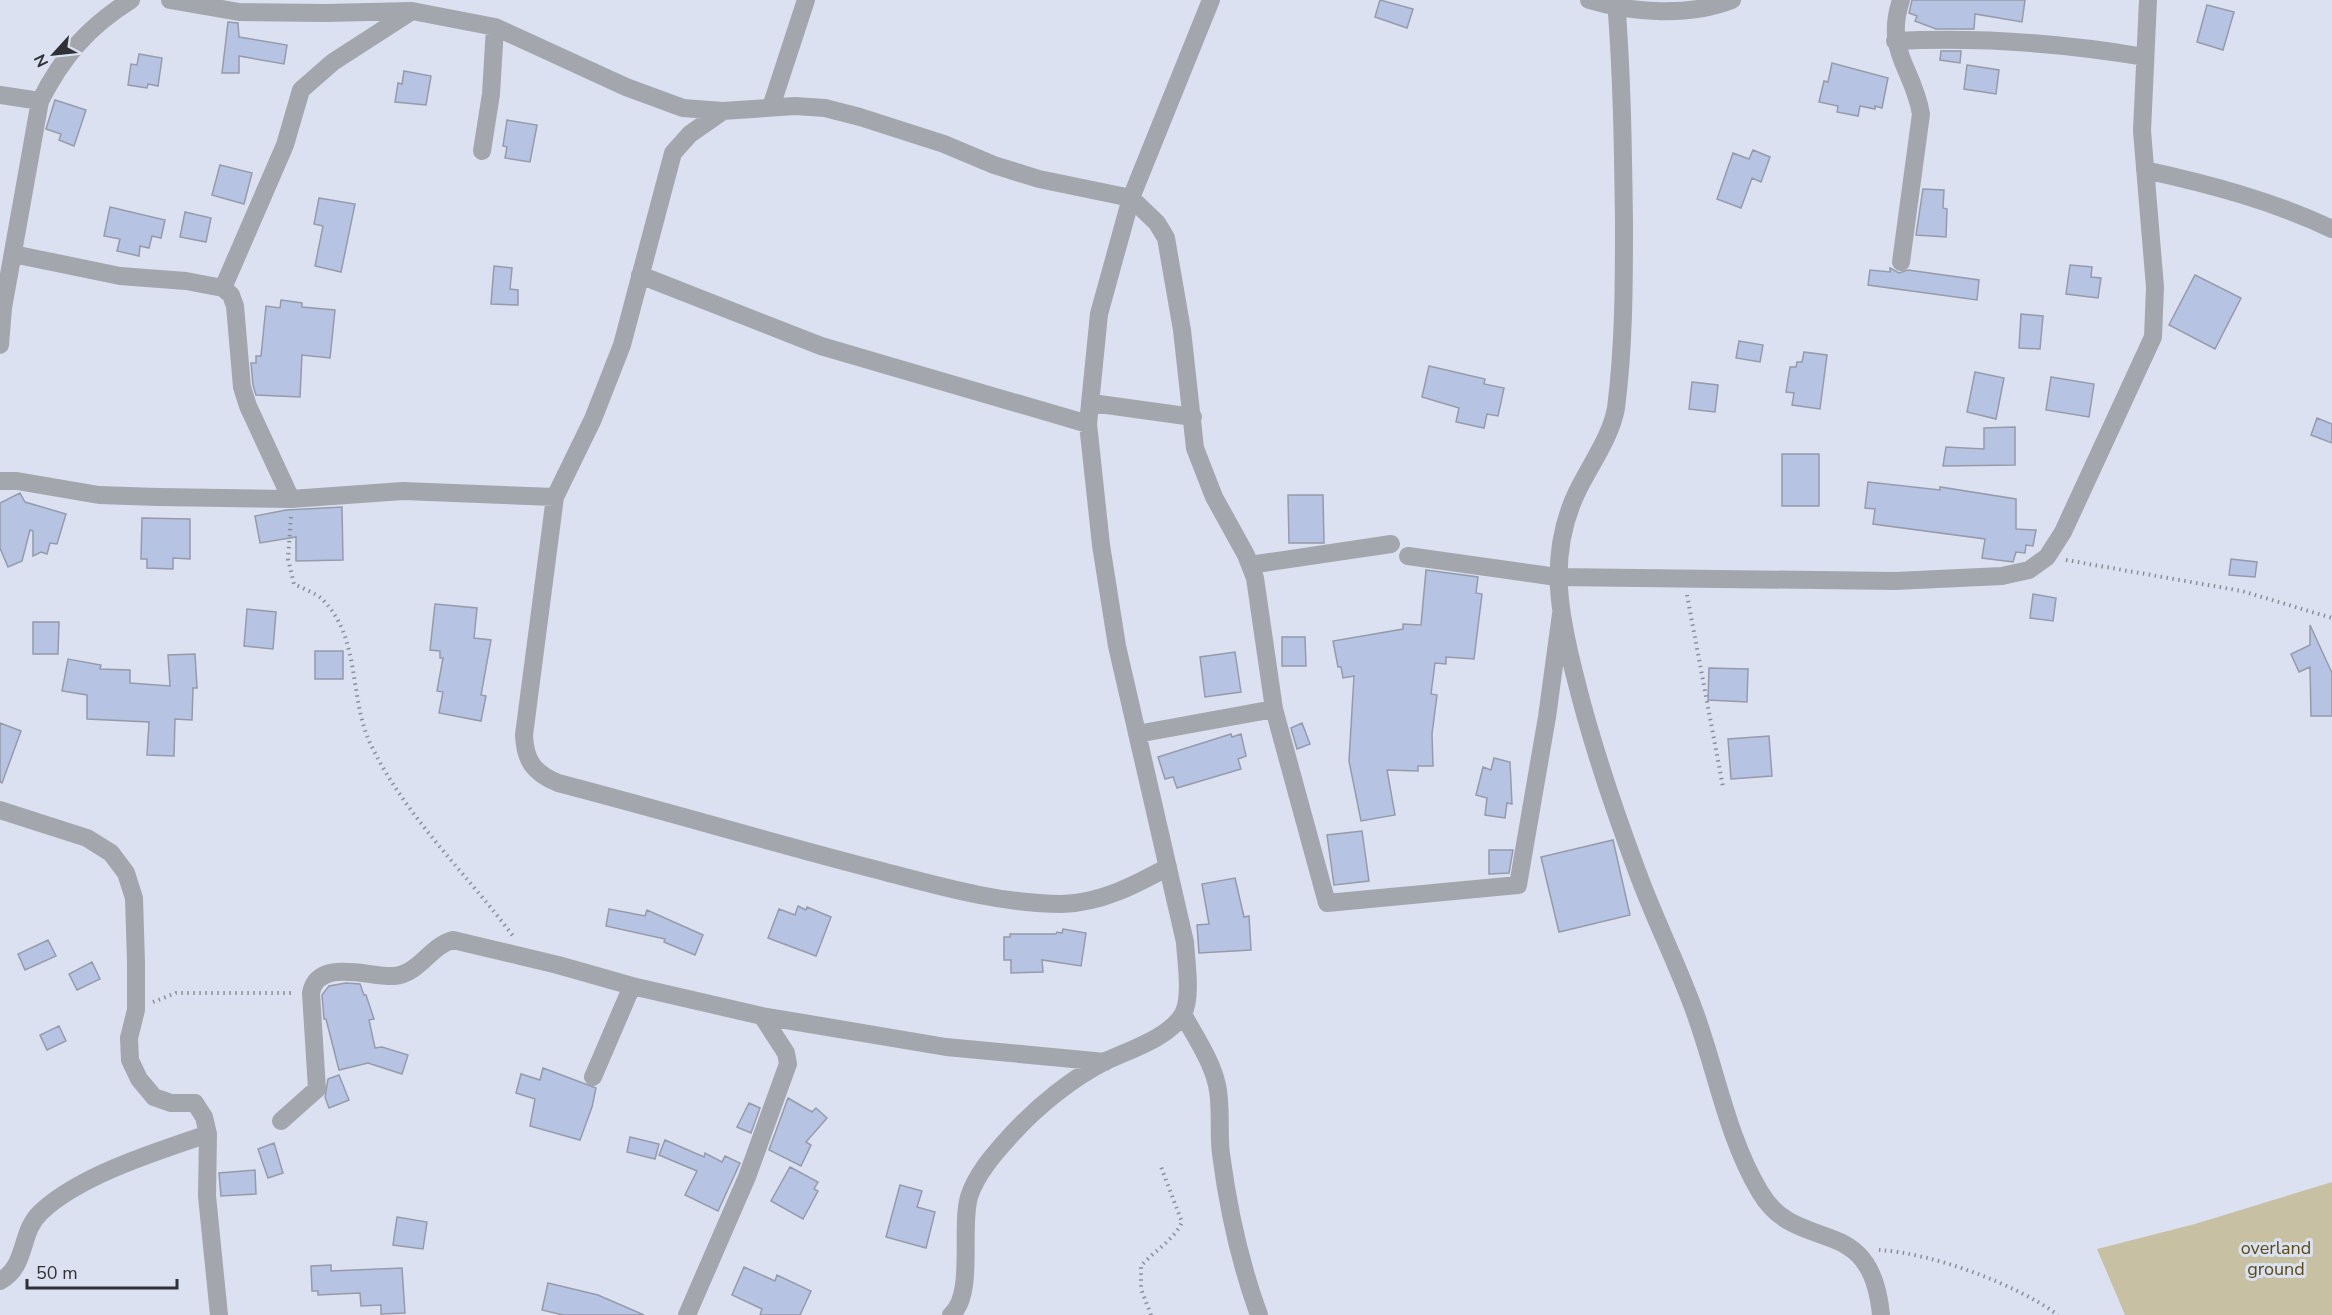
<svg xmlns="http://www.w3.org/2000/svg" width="2332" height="1315" viewBox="0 0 2332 1315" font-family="'Nunito Sans',sans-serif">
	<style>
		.green { fill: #c8c0a3 }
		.building { fill: #b6c3e2; stroke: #969baa; stroke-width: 1.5 }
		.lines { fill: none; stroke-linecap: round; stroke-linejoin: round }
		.path { stroke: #8b8f9a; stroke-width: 4; stroke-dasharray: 1.5 4.5; stroke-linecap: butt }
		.minor { stroke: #a3a6ac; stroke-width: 18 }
		.labels { text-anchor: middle; stroke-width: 6; stroke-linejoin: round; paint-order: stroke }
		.park-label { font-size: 18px; fill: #5b4c13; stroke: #dbe1f1 }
	</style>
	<rect width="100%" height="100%" fill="#dbe1f1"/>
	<path class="green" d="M2332,1182v133h-207l-28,-66 98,-25z"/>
	<path class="building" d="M1380,0l33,9 -6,19 -32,-11z
		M1912,0h113l-3,22 -47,-8 -1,15h-38l-21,-8 2,-5 -8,-3z
		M2207,5l27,7 -11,38 -26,-8z
		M228,22l10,1 1,14 48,8 -3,19 -45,-8v17h-17z
		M1941,51h20l-1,12 -20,-3z
		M139,54l23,4 -4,28 -10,-2 -1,4 -19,-3 3,-21 6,1z
		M1832,63l56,15 -6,30 -7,-2v3l-15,-3 -2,10 -21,-4 1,-6 -19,-4 5,-21 4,1z
		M1967,65l32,5 -3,24 -32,-5z
		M404,71l27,5 -5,29 -31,-3 3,-19 4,1z
		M55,100l31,10 -12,36 -15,-6 2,-6 -15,-5z
		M507,120l30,5 -7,37 -25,-4 2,-11 -4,-1z
		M1753,150l17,7 -9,25 -9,-4 -11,30 -24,-9 16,-46 16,6z
		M220,165l32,8 -8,31 -32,-9z
		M1923,189l21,1 -1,18 4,1 -1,28 -30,-2z
		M319,198l36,6 -14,68 -26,-6 8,-40 -9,-2z
		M110,207l55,13 -4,18 -9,-2 -3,12 -9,-2 -1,10 -22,-5 3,-12 -16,-3z
		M185,212l26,6 -5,24 -26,-5z
		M2070,265l22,2 -1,10 10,1 -3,20 -32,-4z
		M494,266l18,2 -2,21 8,1v15l-27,-1z
		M1890,268l9,5 9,-3 71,10 -2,20 -109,-15 2,-15 20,2z
		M2195,275l46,23 -26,51 -46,-24z
		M281,300l21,3v4l33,3 -5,48 -28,-3 -2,42 -44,-2 -3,-10 -2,-22h5v-7h5l5,-50 14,2z
		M2021,314l22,2 -3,33 -21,-1z
		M1739,341l24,4 -3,17 -24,-4z
		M1804,352l23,3 -7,54 -28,-4 2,-12 -8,-1 4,-25h6l1,-5h5z
		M1429,366l56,13 -1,5 20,4 -6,28 -11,-2 -3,14 -28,-6 3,-14 -37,-11z
		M1975,372l29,6 -8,41 -29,-7z
		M2051,377l43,7 -5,33 -43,-7z
		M1692,382l26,3 -3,27 -26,-3z
		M2317,418l15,6v19l-21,-8z
		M2015,427v38l-72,1 3,-19 38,2v-21z
		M1782,454h37v52h-37z
		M1868,482l72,8v-3l76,12v30l20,1 -3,16 -7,-1 -1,8 -9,-1 -3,10 -31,-4 3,-19 -112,-15 2,-15 -10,-1z
		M20,493l5,9 41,12 -9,30 -7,-1 -3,11 -6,-2 -8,4v-25l-3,-1 -8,31 -14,6 -8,-19v-45z
		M1288,495h35l1,48h-35z
		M342,507l1,53 -47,1v-24l-36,6 -5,-27 31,-6z
		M142,518l48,1v40l-17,-1v11l-26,-1v-9h-6z
		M2231,559l26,3 -2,15 -26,-2z
		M1426,570l52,7 -2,16 6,1 -8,65 -28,-2v7l-11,-1 -4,31 6,1 -5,39 1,32h-15v5l-31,-1 8,45 -34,6 -12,-60 5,-85 -11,2 -2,-11h-3l-5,-26 70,-12v-5l18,1z
		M2033,594l23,4 -3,23 -23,-3z
		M435,604l42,4 -3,30 17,2 -10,55 5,1 -5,25 -42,-8 4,-21 -6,-1 6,-33h-3v-7l-10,-1z
		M247,609l29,3 -3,37 -29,-3z
		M33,622h26l-1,32h-25z
		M2310,625l22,48v43h-21l-1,-49 -11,5 -8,-18 19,-9z
		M1282,637h23l1,29h-24z
		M315,651h28v28h-28z
		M1235,652l6,40 -36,5 -5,-40z
		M195,654l2,34h-4l-1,32 -17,-1 -1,37 -27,-1 2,-33 -62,-3v-24l-25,-4 6,-32 33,6 -1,4 30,1v13l40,3 -2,-31z
		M1709,668l39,1 -1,33 -39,-2z
		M0,723l21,8 -19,52 -2,-1z
		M1302,723l8,21 -13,5 -6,-21z
		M1231,734l1,3 9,-3 5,22 -8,3 3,10 -64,19 -4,-11 -8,2 -7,-22z
		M1769,736l3,40 -41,3 -3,-40z
		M1494,758l16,4 2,42 -5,-1 -2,15 -20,-3 2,-17 -11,-3 7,-28 8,3z
		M1362,831l7,50 -35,4 -7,-50z
		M1613,840l17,75 -71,17 -18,-75z
		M1489,850h24l-4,23 -20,1z
		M1235,878l9,39 5,-1 2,34 -52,3 -2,-28 12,-1 -7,-40z
		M798,906l8,4 1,-3 24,10 -15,39 -48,-18 11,-29 16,6z
		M609,909l36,7 2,-6 56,25 -8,20 -31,-13 1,-3 -59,-13z
		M1063,929l23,4 -5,33 -39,-6 1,12 -32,1v-13h-7v-23h6v-3h46l1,-2 5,1z
		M48,940l8,16 -31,14 -7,-16z
		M92,962l8,17 -23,11 -8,-16z
		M346,983l14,1 4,11h2l8,24 -5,1 6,28 7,-1 26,8 -6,19 -34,-11 -29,7 -13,-51h-2l-2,-24 7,-9z
		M59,1026l7,15 -19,9 -7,-15z
		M543,1068l53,20 -4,19 -12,33 -50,-14 5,-27 -19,-6 5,-19 19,6z
		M339,1075l10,25 -20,8 -4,-11 3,-18z
		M788,1098l24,14 4,-4 11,10 -21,24 5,3 -10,21 -32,-16z
		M749,1103l11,5 -9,25 -14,-6z
		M630,1137l29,7 -4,15 -28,-7z
		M665,1140l39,17 1,-4 17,9 3,-6 15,7 -22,48 -33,-16 12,-24 -38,-16z
		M274,1143l9,30 -15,5 -10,-29z
		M790,1167l28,15 -4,7 4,2 -15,28 -32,-18z
		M255,1170l1,24 -35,2 -2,-23z
		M900,1185l22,6 -5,16 18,5 -9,36 -40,-11z
		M397,1217l30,5 -4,27 -30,-4z
		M331,1265v6l71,-3 3,45 -24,1v-9l-20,1 -1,-13 -42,2v-4h-6l-1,-25z
		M744,1267l31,14 2,-6 34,16 -11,24h-40l2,-6 -30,-14z
		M548,1283l50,12 46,20h-81l-21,-5z"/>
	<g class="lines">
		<path class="path" d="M291,517l-3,42 6,25c8,4 21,9 28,15 40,40 26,99 49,146 34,71 95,128 142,191
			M2066,560l176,31 90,27
			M1687,595l36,192
			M153,1002l23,-9h118
			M1879,1250c53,3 137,34 179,65
			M1151,1315l-10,-26v-23c13,-15 33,-26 41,-44l-21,-55"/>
		<path class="minor" d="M170,0l69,12 87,1 86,-2 83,16 131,60 57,21 40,3 72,-5 30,2 35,9 84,27 50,21 45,14 92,19 26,25 9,15 16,92 13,118 19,49 32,58 9,23 19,131 53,194 191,-18 29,-168 14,-103
			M1589,0c43,13 100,17 143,0
			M1616,0c6,74 7,148 8,222 0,61 0,124 -8,186 -5,29 -26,57 -39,84 -30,63 -18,123 -1,188 16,65 38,129 61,191 17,47 40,92 57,139 22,59 33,127 66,182 38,65 111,17 121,123
			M1895,41c85,-4 167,2 250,16
			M0,95l40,6
			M771,107l35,-107
			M723,111l-33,23 -17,19 -51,192 -29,74 -38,78 -31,238c1,26 10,38 34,48 104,27 208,58 312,85 62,16 127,36 192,36 39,-1 73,-19 106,-37
			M482,151l9,-57 4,-67
			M2145,170c64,14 128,31 187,59
			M13,254l107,22 66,5 37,7 8,7 4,11 7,81 6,19 43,93
			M1901,262l20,-148c-8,-47 -37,-62 -20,-114
			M640,275l181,71 267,78
			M223,288l62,-143 16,-55 32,-28 79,-51
			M0,345l3,-37 37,-207c23,-45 48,-74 91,-101
			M1092,403l101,14
			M0,481h17l82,14 59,2 133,2 112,-8 152,6
			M1408,556l149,21 338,4 107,-5 27,-6 18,-13 16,-25 90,-195 2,-50 -13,-156 6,-131
			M1250,565l141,-21
			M1137,734l137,-25
			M0,810l87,28 24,15 15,20 8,25 2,65v47l-7,28 1,22 9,19 15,18 17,6h24l9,14 4,17 -1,62 12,119
			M1183,1014c12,23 28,45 34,71 5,22 1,46 4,69 7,54 19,109 38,161
			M593,1077l39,-91
			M281,1121l36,-32 -6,-96c7,-36 60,-15 83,-17 25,-2 36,-30 59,-36l105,25 74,21 130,30 184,31 159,15
			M0,1281c28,-15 19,-49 41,-69 39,-37 117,-61 167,-78
			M687,1315l60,-138 41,-113 -2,-11 -24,-37
			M951,1315c24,-20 9,-86 18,-118 8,-25 27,-45 44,-64 25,-27 59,-55 93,-72 23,-11 63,-23 77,-47 9,-17 3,-53 2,-72l-68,-296 -16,-101 -13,-121 11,-110 32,-116 80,-198"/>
	</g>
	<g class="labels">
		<g class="park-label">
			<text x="2276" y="1254">overland<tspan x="2276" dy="21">ground</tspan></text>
		</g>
	</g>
	<g transform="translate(54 54) rotate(243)" stroke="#dbe1f1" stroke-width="4.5" paint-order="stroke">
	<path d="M0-4.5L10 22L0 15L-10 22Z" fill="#2f3137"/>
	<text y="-9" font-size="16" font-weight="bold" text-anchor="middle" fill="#2f3137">N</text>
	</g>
	<path d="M27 1279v9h150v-9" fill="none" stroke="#2f3137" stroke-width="3"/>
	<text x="36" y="1279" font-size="18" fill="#2f3137" stroke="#dbe1f1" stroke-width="4.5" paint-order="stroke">50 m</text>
</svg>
